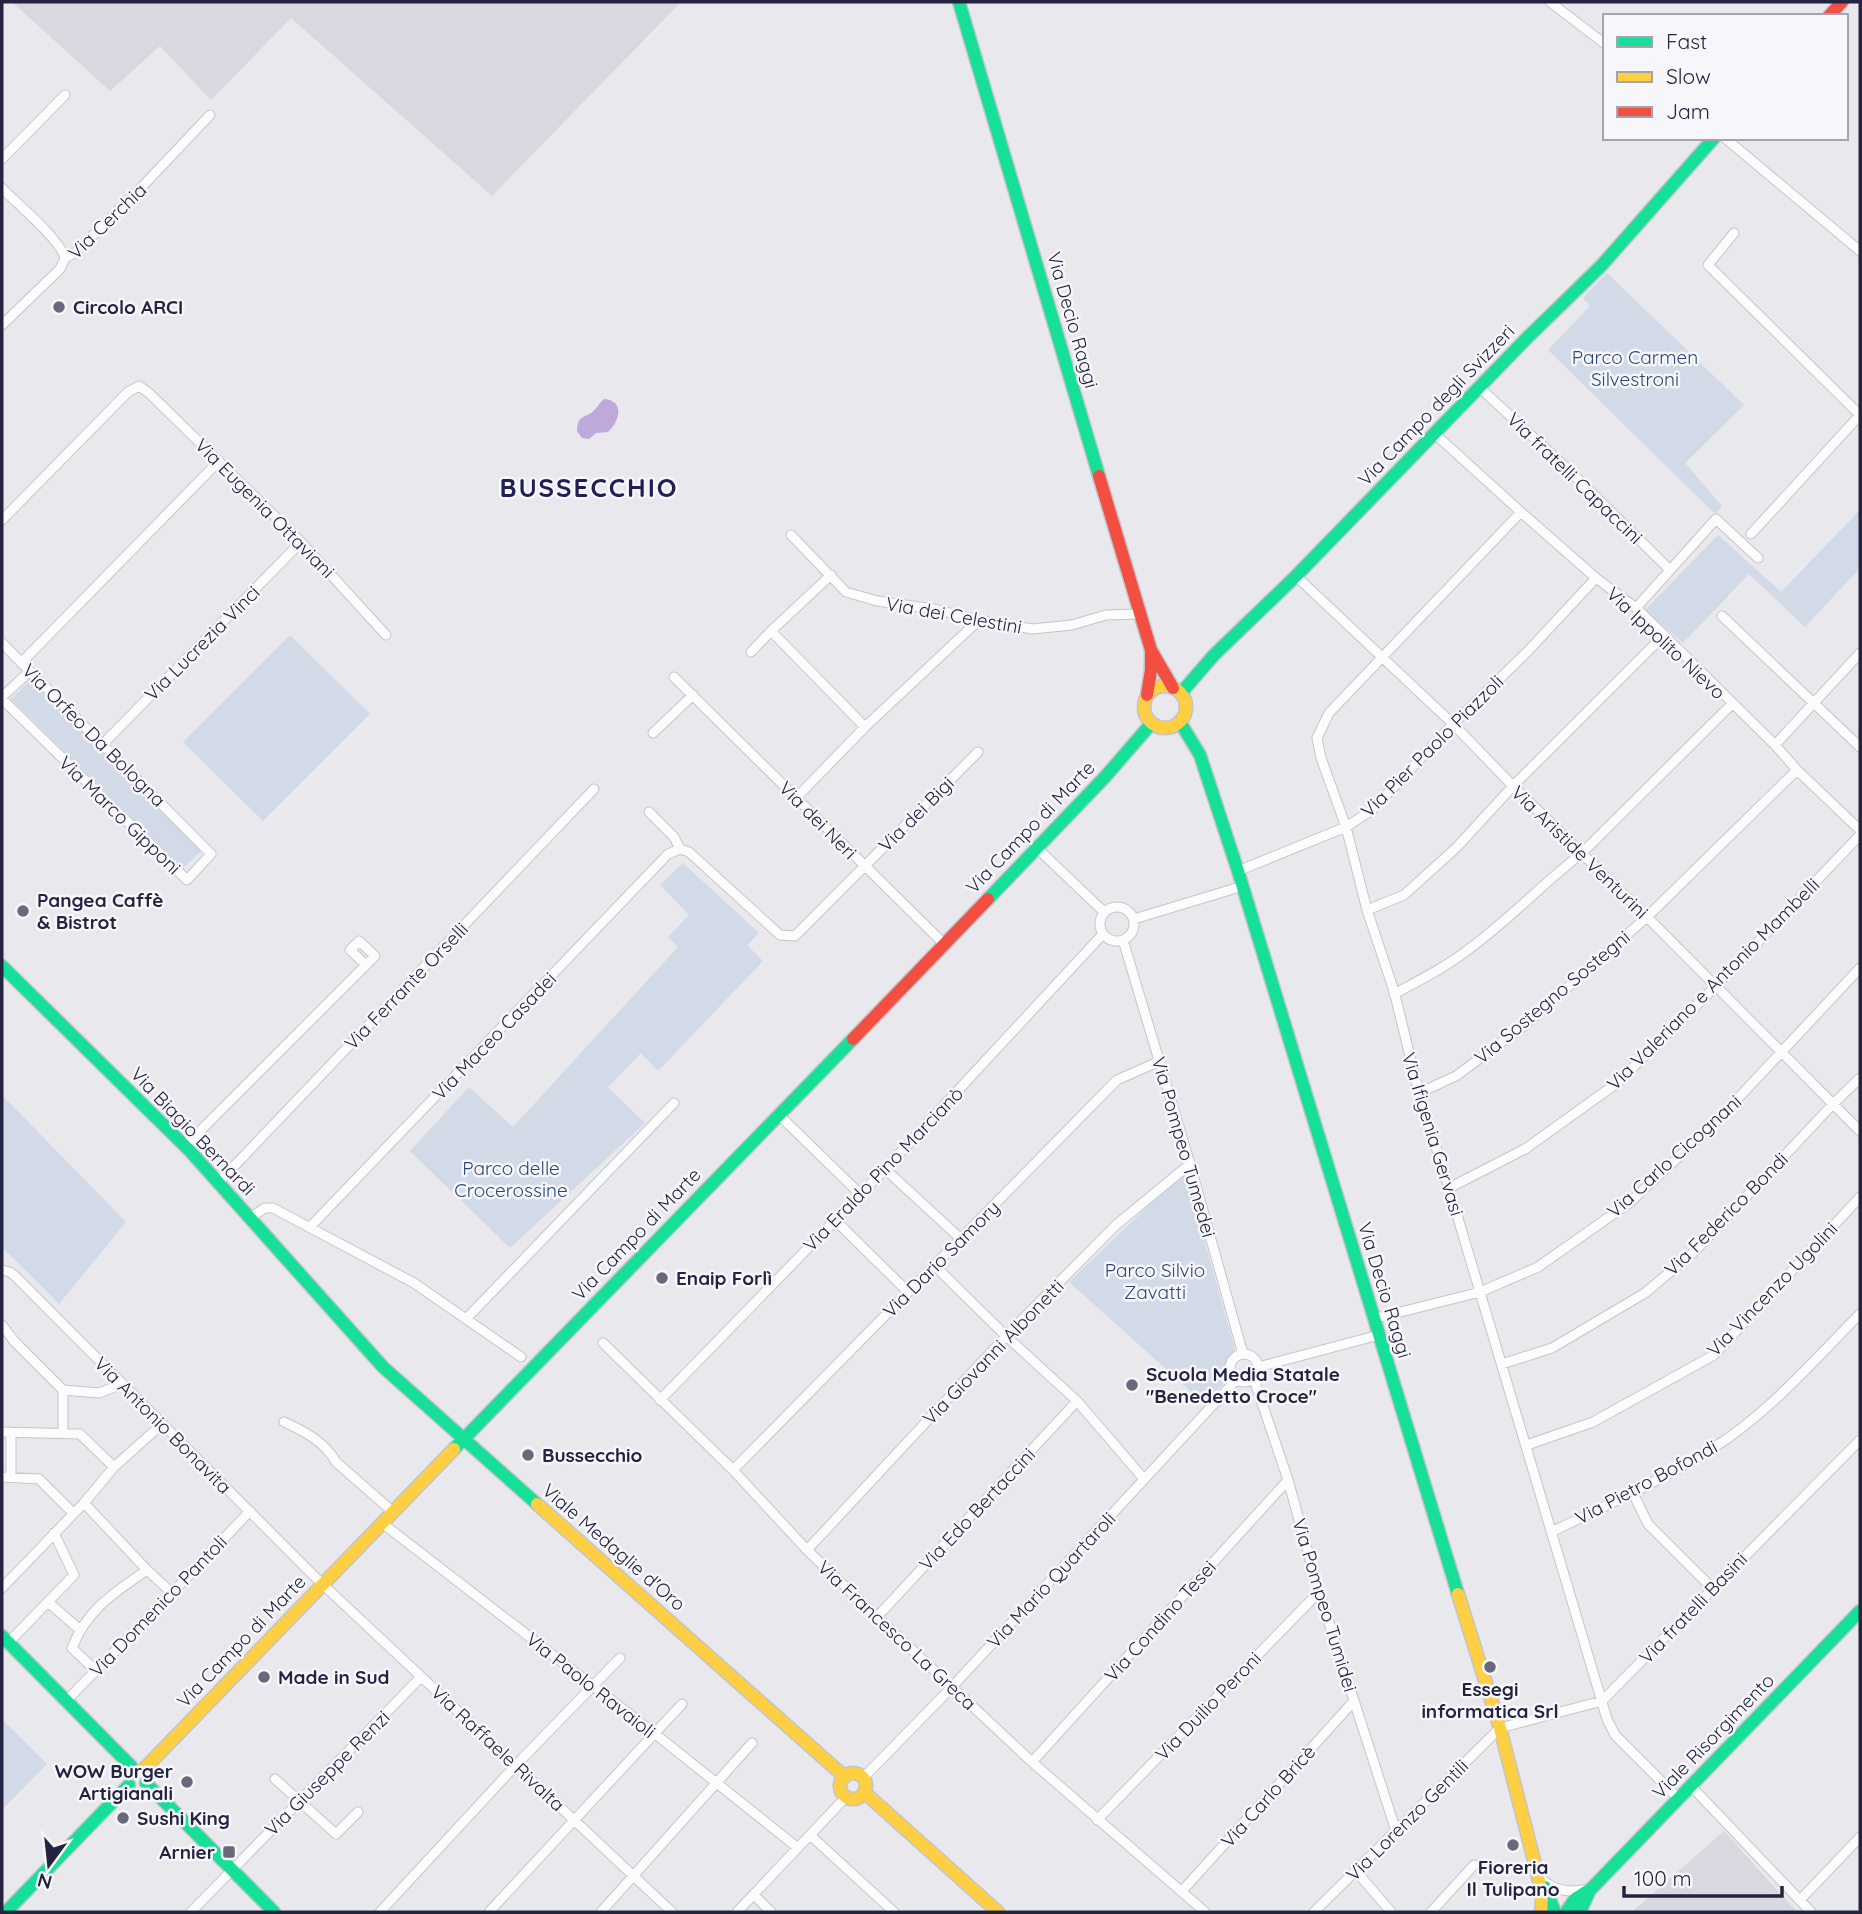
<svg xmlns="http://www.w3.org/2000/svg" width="1862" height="1914" viewBox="0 0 1862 1914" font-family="Quicksand,sans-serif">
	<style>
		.built { fill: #d8d8e1 }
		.green { fill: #d1dae6 }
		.water { fill: #bea8dc }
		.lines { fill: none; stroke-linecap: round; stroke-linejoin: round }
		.street-casing { stroke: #c5c6cb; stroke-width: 11 }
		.fast-casing { stroke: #c3c4cb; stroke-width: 15 }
		.slow-casing { stroke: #c3c4cb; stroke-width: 15 }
		.jam-casing { stroke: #c3c4cb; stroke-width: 15 }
		.street { stroke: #fcfcfc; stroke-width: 9 }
		.fast { stroke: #16e098; stroke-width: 12 }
		.slow { stroke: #ffcf43; stroke-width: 12 }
		.jam { stroke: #f24e42; stroke-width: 12 }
		.poi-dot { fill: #69697e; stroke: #f7f7fb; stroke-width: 2.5 }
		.labels { text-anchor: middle; stroke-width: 5; stroke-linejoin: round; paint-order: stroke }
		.street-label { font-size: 19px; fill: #242442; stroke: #f7f7fb }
		.poi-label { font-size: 19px; font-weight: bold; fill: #242442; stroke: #f7f7fb; text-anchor: start }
		.park-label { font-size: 19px; fill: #2d477a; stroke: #f7f7fb }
		.district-label { font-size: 26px; font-weight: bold; letter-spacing: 2px; fill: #211f55; stroke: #f7f7fb }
	</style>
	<rect width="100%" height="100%" fill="#e8e8ed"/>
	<path class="built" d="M12,2h669l-189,194 -201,-178 -80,82 -51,-54 -50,45z
		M1724,1831l73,81h-165z"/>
	<path class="green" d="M1607,273l137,132 -59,58 37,43 -7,8 -167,-164 42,-44 -7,-8z
		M1860,510v58l-55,59 -56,-53 -66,69 -38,-33 73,-75 63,57z
		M290,635l80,79 -107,107 -80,-79z
		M30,680l171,171 -18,17 -172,-169z
		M683,863l76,70 -12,12 16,16 -105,110 -17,-18 -33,34 37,36 -135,125 -100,-97 59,-64 44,40 165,-180 -10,-10 21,-22 -29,-30z
		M2,1095l124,127 -67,82 -57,-57z
		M1185,1171l50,179 -8,15 -4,19 -18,20 -136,-122z
		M2,1719l45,45 -45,46z"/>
	<path class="water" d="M604,399c22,2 15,23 4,33l-12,1 -7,6 -7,-1 -5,-7c1,-15 4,-12 14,-18 5,-3 8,-10 13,-14z"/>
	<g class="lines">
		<defs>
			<path id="street" d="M1550,2l55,42
				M1725,138l135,113
				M2,159l63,-64
				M2,188c15,16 58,51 63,70
				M1734,233l-26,32 152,150
				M2,325l58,-56 5,-11 11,-6 64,-63 70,-74
				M1479,387l94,87 97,96
				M1435,434l86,78 75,66 40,30 28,27 111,110 22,25 63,60
				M1521,512l-192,201 -12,25 4,20 25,69 21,83 27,81 25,102 30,95 158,531 8,16 64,64
				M2,520l126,-128 11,-6 10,7 152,149 85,93
				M1751,534l109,-119
				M791,535l55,57 31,9 57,8 45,11 53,9 40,-4 34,-10 34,-1
				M831,575l-60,56 94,96
				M1296,576l157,148 60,62 134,131 213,214
				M1636,608l80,-89 42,39
				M1722,616l138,131
				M2,643l209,211 -24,26 -185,-181
				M751,652l20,-21
				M21,663l198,-202
				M674,677l270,267
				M2,697l28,-26
				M653,733l40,-38
				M103,744l198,-202
				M1775,745l85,-92
				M796,798l69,-71 114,-107
				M649,812l25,25 6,12 9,3 91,83 15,1 183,-184
				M1037,848l67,64
				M1238,871l108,-44 26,-17 81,-86 75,-73 68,-73
				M1100 924a17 17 0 1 1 34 0a17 17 0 1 1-34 0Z
				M1367,910l37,-15 53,-48 56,-61 151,-151
				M1134,919l109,-33
				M1123,940l67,224 53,190
				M1394,994c26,-14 52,-27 75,-45 40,-29 73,-65 112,-95l151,-150
				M1419,1093l37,-17 69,-51 122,-108 150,-147
				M779,1115l81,79
				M185,1146l181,-181 -16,-15 9,-9 16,15 -9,9
				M885,1169l76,70
				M218,1183l376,-394
				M1449,1188l76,-39 92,-66 99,-97 144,-151
				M250,1218l15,-10h8l141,75 107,74
				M835,1220l73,72
				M310,1227l358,-373 12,-5
				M935,1266l71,70 71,65 67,78
				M2,1270l8,2 6,5 301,302 355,333
				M466,1319l208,-216
				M1373,1319l107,-27 58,-25 91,-64 84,-78 147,-157
				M2,1325l12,16 49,49 36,3 23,-9
				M603,1343l130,127 74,80 70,67 155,145 173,150
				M1230 1368a14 14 0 1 1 28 0a14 14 0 1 1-28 0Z
				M1502,1364l50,-16 93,-55 50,-42 138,-147 27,-26
				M1258,1367l121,-32
				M1254,1379l34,101 31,112 77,239
				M660,1400l225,-231 218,-235
				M284,1422c20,9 41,20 52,40l57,50
				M2,1432l78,2 34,33
				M11,1432v44
				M63,1433v-43
				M1527,1445l66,-23 121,-67 146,-158
				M733,1470l384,-390 43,-19
				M2,1477l37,2 34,34
				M1633,1493l15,31 64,64
				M84,1503l63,67 25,23
				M382,1523l272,210 144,115
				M1551,1532c55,-26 111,-52 162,-84 56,-35 101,-88 147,-134
				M807,1550l199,-214 110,-111 74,-61
				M2,1588l82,-85 30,-36 48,-43
				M48,1602l31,27
				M877,1617l200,-216
				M8,1643l66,-68 -20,-42
				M96,1671l-24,-23c15,-39 42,-55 75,-78
				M66,1701l106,-108 78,-82
				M1032,1762l256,-282
				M861,1777l6,-3 85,-87 284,-307
				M275,1779l61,55 22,-22
				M1691,1786l120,126
				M1097,1820l222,-228
				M810,1835l84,77
				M1356,1871l35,41
				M1544,1881c12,10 27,12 43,8
				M1182,1891l172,-190
				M754,1895l17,17
				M1800,1900l60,-63
				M191,1912l230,-235
				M380,1912l136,-147 104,-107
				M489,1912l193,-208
				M601,1912l151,-169
				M737,1912l109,-115
				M1314,1912l186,-184 102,-27 258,-261
				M1431,1912l43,-47"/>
			<path id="fast" d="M959,2l140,474
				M1181,693l33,-38 82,-79 231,-238 74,-72 113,-128
				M1180,722l20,33 38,116 220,723
				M988,899l117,-122 46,-53
				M2,966l188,185 193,216 154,137
				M454,1449l399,-410
				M2,1636l129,130
				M146,1783l128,129
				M1545,1887l10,25
				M6,1912l123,-127
				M1566,1912l9,-13 17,-11 268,-277
				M1580,1912l10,-22"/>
			<path id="slow" d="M1144 707a21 21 0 1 1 42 0a21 21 0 1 1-42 0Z
				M537,1504l308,273
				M1458,1594l42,134 38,148 4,21 -1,15
				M145,1768l309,-319
				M840 1786a13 13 0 1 1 26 0a13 13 0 1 1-26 0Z
				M864,1792l134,120"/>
			<path id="jam" d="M1829,16l13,-14
				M1099,476l52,174 22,38
				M1147,695l4,-25v-19
				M853,1039l135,-140"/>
		</defs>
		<use href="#street" class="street-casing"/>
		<use href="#fast" class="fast-casing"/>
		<use href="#slow" class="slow-casing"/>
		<use href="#jam" class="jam-casing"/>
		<use href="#street" class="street"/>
		<use href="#fast" class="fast"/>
		<use href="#slow" class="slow"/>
		<use href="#jam" class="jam"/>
	</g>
	<g class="poi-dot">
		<circle cx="59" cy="307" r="7"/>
		<circle cx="23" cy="911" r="7"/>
		<circle cx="662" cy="1278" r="7"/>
		<circle cx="1132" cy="1385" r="7"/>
		<circle cx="528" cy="1455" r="7"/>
		<circle cx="1490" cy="1667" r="7"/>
		<circle cx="264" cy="1677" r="7"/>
		<circle cx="187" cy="1782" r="7"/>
		<circle cx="123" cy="1818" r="7"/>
		<circle cx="1513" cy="1845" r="7"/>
		<rect x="222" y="1845" width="14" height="14" rx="3.5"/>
	</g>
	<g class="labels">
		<g class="street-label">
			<text transform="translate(107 221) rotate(-44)" y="7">Via Cerchia</text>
			<text transform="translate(1073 320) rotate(74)" y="7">Via Decio Raggi</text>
			<text transform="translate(1436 405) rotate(-46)" y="7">Via Campo degli Svizzeri</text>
			<text transform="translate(1575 478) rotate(44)" y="7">Via fratelli Capaccini</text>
			<text transform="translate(265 508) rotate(45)" y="7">Via Eugenia Ottaviani</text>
			<text transform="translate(954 615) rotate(10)" y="7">Via dei Celestini</text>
			<text transform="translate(202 643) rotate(-45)" y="7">Via Lucrezia Vinci</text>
			<text transform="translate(1666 643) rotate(43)" y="7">Via Ippolito Nievo</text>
			<text transform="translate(94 735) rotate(45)" y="7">Via Orfeo Da Bologna</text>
			<text transform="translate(1432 746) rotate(-45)" y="7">Via Pier Paolo Piazzoli</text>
			<text transform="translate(916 814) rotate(-45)" y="7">Via dei Bigi</text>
			<text transform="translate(120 815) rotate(44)" y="7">Via Marco Gipponi</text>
			<text transform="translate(818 820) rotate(45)" y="7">Via dei Neri</text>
			<text transform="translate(1030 827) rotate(-46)" y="7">Via Campo di Marte</text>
			<text transform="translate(1580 852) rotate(44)" y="7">Via Aristide Venturini</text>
			<text transform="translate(1713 984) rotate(-45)" y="7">Via Valeriano e Antonio Mambelli</text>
			<text transform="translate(406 986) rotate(-46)" y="7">Via Ferrante Orselli</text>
			<text transform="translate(1552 997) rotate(-40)" y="7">Via Sostegno Sostegni</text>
			<text transform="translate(494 1036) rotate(-46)" y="7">Via Maceo Casadei</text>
			<text transform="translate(193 1131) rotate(46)" y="7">Via Biagio Bernardi</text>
			<text transform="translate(1433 1134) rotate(73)" y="7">Via Ifigenia Gervasi</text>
			<text transform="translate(1184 1147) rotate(74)" y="7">Via Pompeo Tumedei</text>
			<text transform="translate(1674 1156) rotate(-42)" y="7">Via Carlo Cicognani</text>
			<text transform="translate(883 1169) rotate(-46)" y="7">Via Eraldo Pino Marcianò</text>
			<text transform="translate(1726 1214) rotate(-45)" y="7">Via Federico Bondi</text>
			<text transform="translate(636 1234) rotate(-46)" y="7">Via Campo di Marte</text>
			<text transform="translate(941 1259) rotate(-45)" y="7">Via Dario Samory</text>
			<text transform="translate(1772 1289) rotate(-46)" y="7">Via Vincenzo Ugolini</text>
			<text transform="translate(1385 1290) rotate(73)" y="7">Via Decio Raggi</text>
			<text transform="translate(993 1352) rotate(-46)" y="7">Via Giovanni Albonetti</text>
			<text transform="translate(163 1425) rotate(45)" y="7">Via Antonio Bonavita</text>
			<text transform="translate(1646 1482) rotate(-28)" y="7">Via Pietro Bofondi</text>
			<text transform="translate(977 1509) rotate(-47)" y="7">Via Edo Bertaccini</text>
			<text transform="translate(614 1547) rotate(41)" y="7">Viale Medaglie d'Oro</text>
			<text transform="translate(1051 1580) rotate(-47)" y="7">Via Mario Quartaroli</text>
			<text transform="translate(1325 1605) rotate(73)" y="7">Via Pompeo Tumidei</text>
			<text transform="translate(158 1606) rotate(-46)" y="7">Via Domenico Pantoli</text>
			<text transform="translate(1693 1608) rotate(-46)" y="7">Via fratelli Basini</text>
			<text transform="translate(1160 1621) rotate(-48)" y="7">Via Condino Tesei</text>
			<text transform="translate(897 1635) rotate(43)" y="7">Via Francesco La Greca</text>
			<text transform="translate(241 1641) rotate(-46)" y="7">Via Campo di Marte</text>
			<text transform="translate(591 1685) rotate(38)" y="7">Via Paolo Ravaioli</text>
			<text transform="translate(1208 1706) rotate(-46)" y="7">Via Duilio Peroni</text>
			<text transform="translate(1713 1736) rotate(-46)" y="7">Viale Risorgimento</text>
			<text transform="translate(498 1748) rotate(43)" y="7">Via Raffaele Rivalta</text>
			<text transform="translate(327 1773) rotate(-45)" y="7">Via Giuseppe Renzi</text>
			<text transform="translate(1268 1796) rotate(-48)" y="7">Via Carlo Bricè</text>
			<text transform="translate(1407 1820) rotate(-45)" y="7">Via Lorenzo Gentili</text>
		</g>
		<g class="poi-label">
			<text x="73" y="314">Circolo ARCI</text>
			<text x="37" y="907">Pangea Caffè<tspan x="37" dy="22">&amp; Bistrot</tspan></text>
			<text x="676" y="1285">Enaip Forlì</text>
			<text x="1146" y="1381">Scuola Media Statale<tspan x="1146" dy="22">"Benedetto Croce"</tspan></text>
			<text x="542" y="1462">Bussecchio</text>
			<text x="278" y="1684">Made in Sud</text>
			<text x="1490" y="1696" text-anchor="middle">Essegi<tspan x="1490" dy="22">informatica Srl</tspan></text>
			<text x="173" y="1778" text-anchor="end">WOW Burger<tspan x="173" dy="22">Artigianali</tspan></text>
			<text x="137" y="1825">Sushi King</text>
			<text x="215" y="1859" text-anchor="end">Arnier</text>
			<text x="1513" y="1874" text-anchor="middle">Fioreria<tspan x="1513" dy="22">Il Tulipano</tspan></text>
		</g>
		<g class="park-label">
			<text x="1635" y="364">Parco Carmen<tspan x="1635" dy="22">Silvestroni</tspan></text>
			<text x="511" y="1175">Parco delle<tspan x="511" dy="22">Crocerossine</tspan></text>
			<text x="1155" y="1277">Parco Silvio<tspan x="1155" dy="22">Zavatti</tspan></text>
		</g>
		<g class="district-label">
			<text x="589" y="497">BUSSECCHIO</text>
		</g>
	</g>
	<rect width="1862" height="1914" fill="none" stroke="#242442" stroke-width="7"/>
	<rect x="1603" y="14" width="245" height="126" fill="#f7f7fb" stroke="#a3a3b1" stroke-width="2"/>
	<rect x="1617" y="37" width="35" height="10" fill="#16e098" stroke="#a3a3b1" stroke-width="2"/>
	<text x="1666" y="49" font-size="21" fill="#242442">Fast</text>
	<rect x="1617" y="72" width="35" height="10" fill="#ffcf43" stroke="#a3a3b1" stroke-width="2"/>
	<text x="1666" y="84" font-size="21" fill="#242442">Slow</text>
	<rect x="1617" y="107" width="35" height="10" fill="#f24e42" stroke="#a3a3b1" stroke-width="2"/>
	<text x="1666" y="119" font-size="21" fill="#242442">Jam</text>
	<g transform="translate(49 1865) rotate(195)" stroke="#f7f7fb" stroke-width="5" paint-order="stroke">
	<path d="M0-5L12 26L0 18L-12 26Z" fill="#242442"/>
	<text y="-10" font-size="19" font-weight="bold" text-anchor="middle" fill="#242442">N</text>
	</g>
	<path d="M1624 1886v10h158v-10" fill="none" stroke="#242442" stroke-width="3.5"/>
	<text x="1634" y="1886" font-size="21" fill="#242442" stroke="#f7f7fb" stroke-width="5" paint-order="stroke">100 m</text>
</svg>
